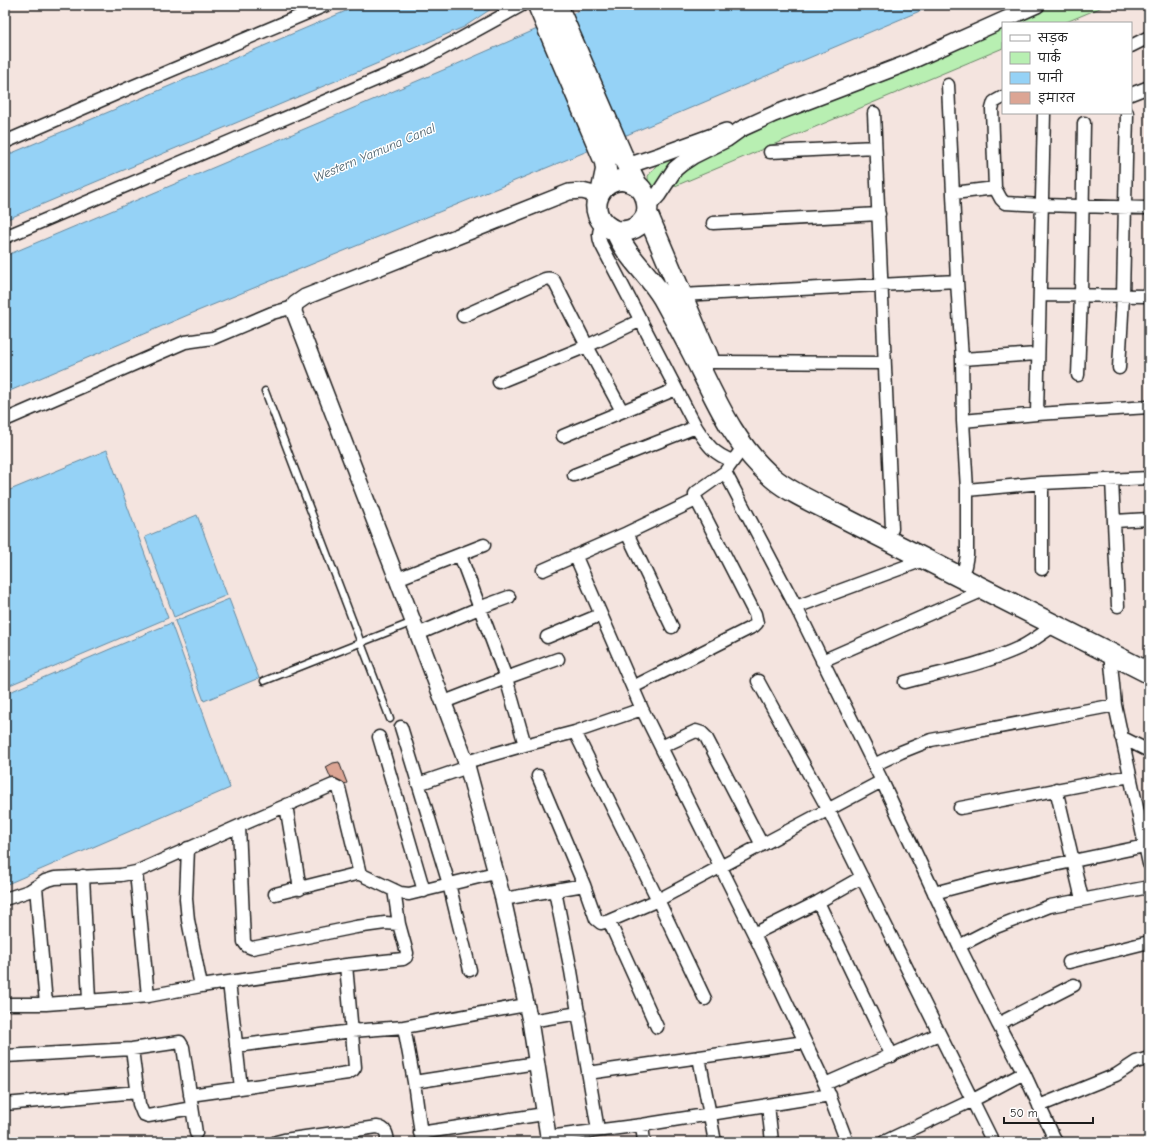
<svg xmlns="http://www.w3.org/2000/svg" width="1154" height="1147" viewBox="0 0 1154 1147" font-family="'Comic Neue','Playpen Sans Deva',sans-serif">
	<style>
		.green { fill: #b8efb2; stroke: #6a8667 }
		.water { fill: #95d2f6; stroke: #65899f }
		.building { fill: #dca594; stroke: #1c1c1c }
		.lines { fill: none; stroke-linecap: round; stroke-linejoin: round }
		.service-casing { stroke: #1c1c1c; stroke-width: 9 }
		.minor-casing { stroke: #1c1c1c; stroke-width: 15 }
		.tertiary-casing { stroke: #1c1c1c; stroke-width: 18 }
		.trunk-casing { stroke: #1c1c1c; stroke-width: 23 }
		.service { stroke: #fff; stroke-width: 6 }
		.minor { stroke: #fff; stroke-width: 12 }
		.tertiary { stroke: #fff; stroke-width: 15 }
		.trunk { stroke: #fff; stroke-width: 20 }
		.labels { text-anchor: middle; stroke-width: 3; stroke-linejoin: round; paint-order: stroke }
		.water-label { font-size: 13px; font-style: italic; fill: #465c68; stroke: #fff }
	</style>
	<rect width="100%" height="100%" fill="#f4e4df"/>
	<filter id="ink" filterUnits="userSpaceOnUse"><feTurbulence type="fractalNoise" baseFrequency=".025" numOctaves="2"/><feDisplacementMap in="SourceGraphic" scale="8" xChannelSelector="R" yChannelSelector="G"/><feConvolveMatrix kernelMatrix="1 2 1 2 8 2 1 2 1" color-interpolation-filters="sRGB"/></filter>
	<g filter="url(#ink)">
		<path class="green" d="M1025,5h82l-43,18h-61v25l-354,149 -1,-21 14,-18z"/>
		<path class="water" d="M360,5h137l-33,22 -459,193v-64z
			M592,5h342l-305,129 -441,181 -183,78v-137l450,-191z
			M107,450l61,168 -163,69v-195z
			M197,515l30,80 -53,22 -29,-80z
			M229,599l30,79 -55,23 -29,-80z
			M171,623l59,165 -225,97v-191z"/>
		<path class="building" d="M339,762l8,21 -8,3 -6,-3 -7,-16 7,-4z"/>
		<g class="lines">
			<defs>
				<path id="service" d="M265,391l125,328
					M264,681l149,-59"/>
				<path id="minor" d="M1131,46l18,-9
					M948,85l9,196 5,78 1,62 4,69v65l-2,11 -5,11
					M1131,94l18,-7
					M1003,97l-9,5 -2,7 3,79 6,11 4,4 37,2 107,3
					M874,113l18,416
					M5,142l129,-56 192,-81
					M770,152l105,-5
					M954,193l41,-5
					M713,223l166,-9
					M603,224c-5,7 -5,12 -2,20l95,183c11,17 17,27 37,34
					M5,237l417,-177 100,-55
					M681,295l276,-14
					M1040,295l109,1
					M463,316l82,-37c4,-1 6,-1 9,2l33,65 35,65
					M962,359l75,-5
					M711,362l173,1
					M1119,368l4,-72 4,-183
					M1078,375l3,-79 3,-173
					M499,382l88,-36 54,-26
					M1037,414l7,-301
					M5,420l180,-78 28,-4 59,-25 22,-6
					M963,421l74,-7 112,-7
					M563,436l113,-47
					M725,472l71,135 86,174 77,165 39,78 26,49 32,69
					M574,475l122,-48
					M1112,480l6,126
					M967,490l75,-7 107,-5
					M1115,521l34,-2
					M627,533l45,94
					M460,555l46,123 19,67
					M576,557l66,152 112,225 71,150 22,58
					M1042,569v-86
					M543,570l84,-37 69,-33
					M397,579l87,-34
					M796,607l130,-48
					M418,634l61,-26 30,-11
					M547,637l53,-22
					M1110,653l5,52 34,159
					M822,661l162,-71
					M758,681l70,128 165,333
					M905,682c38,-10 80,-18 116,-35 12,-6 23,-15 34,-22
					M633,687l121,-61 3,-3 -2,-9 -60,-117v-3l2,-2 28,-20 19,-26
					M444,702l62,-24 52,-19
					M401,727l48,157 21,86
					M575,732l83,168 47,99
					M379,737l45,154
					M1121,737l28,14
					M661,747l35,-16 6,2 4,4 56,108
					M466,762l59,-17 50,-13 67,-23
					M874,765l27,-13 30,-12 184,-35
					M538,776l46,109 12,34 5,4 8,-2 49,-21 224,-119
					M418,784l50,-17
					M1056,789l26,110
					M286,805l14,84
					M960,808l170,-32
					M239,826l5,116 3,4 5,2 104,-21 29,-4 14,1
					M188,848l-2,51 2,21 13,66
					M136,872l12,124
					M83,876l6,124
					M36,887l10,117
					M555,891l16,80 27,159
					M934,893l53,-14 158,-33
					M275,894l81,-20h4l40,19 9,1 86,-21
					M5,899l24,-8 16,-10 10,-3 66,-3 15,-3 103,-46 94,-41 6,3 21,86
					M503,899l81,-14
					M818,902l74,154
					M609,921l48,106
					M754,934l64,-32 44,-25
					M959,946l37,-19 54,-21 99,-19
					M1069,962l80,-20
					M229,982l12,106
					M5,1004h41l80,-6 22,-2 53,-10 145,-21 57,-6 3,-2 1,-4 -8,-29 -5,-34
					M530,1021l49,-8
					M998,1024l76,-39
					M404,1027l10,55 8,60
					M236,1046l116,-15 52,-4 122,-22
					M132,1049l7,55 4,10 5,2 44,-8
					M5,1056l127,-7 48,-7 3,5 13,86
					M699,1057l16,85
					M588,1073l217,-31
					M414,1082l122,-19
					M825,1084l114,-50
					M190,1095l158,-22 5,-3 2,-3 -9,-102
					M5,1104l132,-12
					M768,1105l4,37
					M1039,1106l77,-31 20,-13 13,-4
					M642,1125l2,17
					M420,1133l124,-19
					M548,1137l94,-12 188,-30
					M276,1142l8,-2 93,-13c9,1 10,7 11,15
					M884,1142l89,-42 51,-27"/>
				<path id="tertiary" d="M627,166l33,-11 66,-24
					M648,206l10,-11 17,-26 6,-5 12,-8 34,-17 14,-10 33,-15 131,-50 132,-59
					M549,1142l-19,-121 -27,-122 -37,-137 -69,-183 -103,-267 1,-8 10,-7 264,-105 13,-1 16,4"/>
				<path id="trunk" d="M538,5l67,157 1,8 -4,19
					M557,5l65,150 15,30
					M647,213l61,144
					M616,231c16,2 34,-8 31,-27 -1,-9 -5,-16 -12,-20 -32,-18 -58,32 -19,47 10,26 33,43 47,67 10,18 20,37 30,56 22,44 41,91 80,124 16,14 44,26 63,36l313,159"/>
			</defs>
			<use href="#service" class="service-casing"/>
			<use href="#minor" class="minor-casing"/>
			<use href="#tertiary" class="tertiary-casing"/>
			<use href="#trunk" class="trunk-casing"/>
			<use href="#service" class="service"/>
			<use href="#minor" class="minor"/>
			<use href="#tertiary" class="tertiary"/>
			<use href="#trunk" class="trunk"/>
		</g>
	</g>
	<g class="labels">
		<g class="water-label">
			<text transform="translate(374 152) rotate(-23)" y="5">Western Yamuna Canal</text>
		</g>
	</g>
	<rect width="1154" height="1147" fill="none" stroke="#fff" stroke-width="20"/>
	<rect x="10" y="10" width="1134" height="1127" fill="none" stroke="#1c1c1c" stroke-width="1.5" filter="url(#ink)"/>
	<rect x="1002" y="22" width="130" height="92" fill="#ffffff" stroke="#a4a4a4"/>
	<rect x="1010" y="35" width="20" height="6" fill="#ffffff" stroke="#a4a4a4"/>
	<text x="1038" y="42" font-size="12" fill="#1c1c1c">सड़क</text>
	<rect x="1010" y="52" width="20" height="12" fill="#b8efb2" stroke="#a4a4a4"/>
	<text x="1038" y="62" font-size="12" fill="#1c1c1c">पार्क</text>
	<rect x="1010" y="72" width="20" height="12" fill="#95d2f6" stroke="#a4a4a4"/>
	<text x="1038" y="82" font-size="12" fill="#1c1c1c">पानी</text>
	<rect x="1010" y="92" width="20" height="12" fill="#dca594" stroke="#a4a4a4"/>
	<text x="1038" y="102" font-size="12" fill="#1c1c1c">इमारत</text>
	<path d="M1004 1117v6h89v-6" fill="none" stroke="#1c1c1c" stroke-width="2"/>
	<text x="1010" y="1117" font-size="12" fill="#1c1c1c" stroke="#ffffff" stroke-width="3" paint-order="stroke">50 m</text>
</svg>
